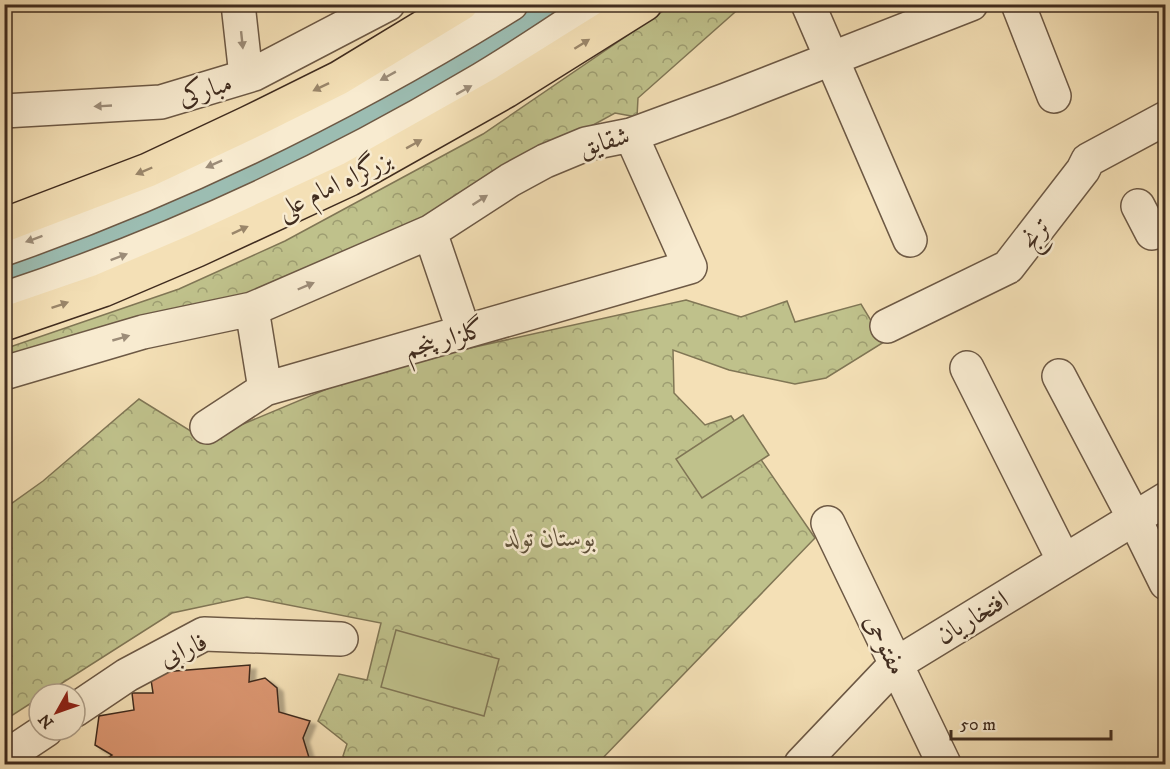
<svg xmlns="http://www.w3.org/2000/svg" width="1170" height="769" viewBox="0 0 1170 769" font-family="'IM FELL DW Pica',Amiri,serif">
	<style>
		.forest { fill: url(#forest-crowns); stroke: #807655; stroke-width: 1.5 }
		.pitch { fill: #bfc18b; stroke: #807655; stroke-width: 1.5 }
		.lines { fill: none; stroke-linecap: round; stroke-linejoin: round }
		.river { stroke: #9cbdb2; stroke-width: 39 }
		.building { fill: #dc9772; stroke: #402c1f; stroke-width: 1.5; filter: url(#shadow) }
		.minor-casing { stroke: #6d5945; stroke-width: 36 }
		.highway-casing { stroke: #402c1f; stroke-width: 36 }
		.minor { stroke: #f8ebd0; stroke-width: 33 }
		.highway { stroke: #f4e0b6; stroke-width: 33 }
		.oneway { fill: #9c8c78 }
		.oneway2 { fill: #9a866a }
		.labels { text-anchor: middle; stroke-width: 5; stroke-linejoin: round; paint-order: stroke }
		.street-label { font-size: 26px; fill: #402c1f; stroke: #f8ebd0 }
		.park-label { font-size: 26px; font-style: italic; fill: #60513a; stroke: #f8ebd0 }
	</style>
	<defs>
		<pattern id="forest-crowns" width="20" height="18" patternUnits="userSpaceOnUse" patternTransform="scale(1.5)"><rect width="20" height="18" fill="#bfc18b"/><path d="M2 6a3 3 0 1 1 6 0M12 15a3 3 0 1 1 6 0" fill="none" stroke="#9d9d71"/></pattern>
		<filter id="shadow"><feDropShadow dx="6" dy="4" stdDeviation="1.5" flood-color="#0004"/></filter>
	</defs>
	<rect width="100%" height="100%" fill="#f4e0b6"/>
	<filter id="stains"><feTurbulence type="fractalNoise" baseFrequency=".00333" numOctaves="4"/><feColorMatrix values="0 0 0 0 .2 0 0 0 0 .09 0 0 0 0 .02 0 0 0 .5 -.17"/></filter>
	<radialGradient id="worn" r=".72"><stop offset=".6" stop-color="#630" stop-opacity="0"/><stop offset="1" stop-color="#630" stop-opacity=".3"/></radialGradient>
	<path class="forest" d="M672,5h71l-105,93 -1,19 -22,-4 -183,100 -180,82 -247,68 -1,-14 175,-60 106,-48 198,-107z
		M686,300l55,17 46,-16 8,21 66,-18 23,38 -58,36 -31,6 -66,-14 -56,-20 1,43 31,32 26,-9 84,122 -218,226h-246l-8,-8 4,-12 -29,-23 21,-47 28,6 14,-57 -134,-26 -75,16 -127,81h-6v4l-34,22 -1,-211 39,-28 96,-82 66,41 184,-77 54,-9z"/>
	<path class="pitch" d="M743,415l26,40 -67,43 -26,-39z
		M396,630l103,29 -15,57 -103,-29z"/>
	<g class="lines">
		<path class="river" d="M4,274l77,-28 114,-46 151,-72 208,-124"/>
	</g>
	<path class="building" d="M250,665l-1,17 16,-4 12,10 2,24 31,9 -7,17 8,26h-212l13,-9 -17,-10 4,-29 35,-6 -2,-17h21l-3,-20z"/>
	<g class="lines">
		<defs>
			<path id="minor" d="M238,4l8,72
				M808,4l102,236
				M1018,4l36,92
				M4,111l157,-9 93,-28 134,-70
				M1138,206l14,27 14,-4
				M430,232l34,100
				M4,249c177,-62 347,-146 507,-245
				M4,299c163,-54 320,-126 468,-214 43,-25 84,-53 126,-81
				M252,309l13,80
				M887,326l121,-59 75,-97 5,-10 78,-42
				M967,368l97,193
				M4,373l139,-41 109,-23 178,-77 80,-52 35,-19 41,-17 45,-9 95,-35 245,-96
				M1059,376l75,142 32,65
				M207,427l58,-38 425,-122 -59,-132
				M828,523l116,241
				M75,710l52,-35 77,-41 137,5
				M4,758l42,-28
				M801,764l95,-100 270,-165"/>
			<path id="highway" d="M4,225l144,-55 100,-47 91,-45 122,-74
				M4,324l99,-34 94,-40 153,-71 156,-88 139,-87"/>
		</defs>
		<use href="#minor" class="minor-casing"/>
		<use href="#highway" class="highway-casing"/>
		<use href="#minor" class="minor"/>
		<use href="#highway" class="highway"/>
	</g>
	<defs><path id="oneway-solid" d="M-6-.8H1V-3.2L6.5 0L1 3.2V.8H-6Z" transform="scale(1.5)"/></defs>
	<g class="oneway">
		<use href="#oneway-solid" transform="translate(242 40) rotate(84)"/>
		<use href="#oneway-solid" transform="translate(388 76) rotate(151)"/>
		<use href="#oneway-solid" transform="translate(464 90) rotate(-29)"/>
		<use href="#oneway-solid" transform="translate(103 106) rotate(177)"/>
		<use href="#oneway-solid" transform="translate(214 164) rotate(156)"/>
		<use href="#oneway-solid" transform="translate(480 200) rotate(-33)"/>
		<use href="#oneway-solid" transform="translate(34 239) rotate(160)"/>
		<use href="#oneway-solid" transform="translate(119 257) rotate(-21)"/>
		<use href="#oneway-solid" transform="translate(306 286) rotate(-23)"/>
		<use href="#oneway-solid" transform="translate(121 338) rotate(-16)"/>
	</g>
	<g class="oneway2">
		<use href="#oneway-solid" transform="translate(582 44) rotate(-32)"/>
		<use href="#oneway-solid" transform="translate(321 87) rotate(154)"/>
		<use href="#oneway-solid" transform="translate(414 144) rotate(-29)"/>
		<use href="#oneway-solid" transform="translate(144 171) rotate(157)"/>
		<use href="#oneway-solid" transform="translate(240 230) rotate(-25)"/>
		<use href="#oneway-solid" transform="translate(60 305) rotate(-19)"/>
	</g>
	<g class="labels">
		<g class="street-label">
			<text transform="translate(205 89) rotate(-17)" y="9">مبارکی</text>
			<text transform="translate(604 141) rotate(-16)" y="9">شقایق</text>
			<text transform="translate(334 184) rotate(-26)" y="9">بزرگراه امام علی</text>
			<text transform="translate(1035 233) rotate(-52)" y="9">ترنج</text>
			<text transform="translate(444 338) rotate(-16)" y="9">گلزار پنجم</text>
			<text transform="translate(972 617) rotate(-31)" y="9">افتخاریان</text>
			<text transform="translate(886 644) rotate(64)" y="9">مفتوحی</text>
			<text transform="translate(183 649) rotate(-23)" y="9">فارابی</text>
		</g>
		<g class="park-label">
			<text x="550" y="546">بوستان تولد</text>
		</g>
	</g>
	<rect width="1170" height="769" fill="none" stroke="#f4e0b6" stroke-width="24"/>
	<rect x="6" y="6" width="1158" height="757" fill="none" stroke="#402c1f" stroke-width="3"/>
	<rect x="12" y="12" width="1146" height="745" fill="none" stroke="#402c1f" stroke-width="1.5"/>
	<g transform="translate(57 712) rotate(230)"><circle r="28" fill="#f8ebd0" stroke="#ae9f89" stroke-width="1.5"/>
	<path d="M0-4.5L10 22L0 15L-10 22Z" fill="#8f2418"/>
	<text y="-9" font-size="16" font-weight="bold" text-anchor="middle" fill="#402c1f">N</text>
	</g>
	<path d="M951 730v9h160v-9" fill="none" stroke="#402c1f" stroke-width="3"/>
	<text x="960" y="730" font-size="18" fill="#402c1f" stroke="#f8ebd0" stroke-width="4.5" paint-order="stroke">50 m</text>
	<rect width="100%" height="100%" filter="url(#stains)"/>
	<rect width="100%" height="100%" fill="url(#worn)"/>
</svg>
